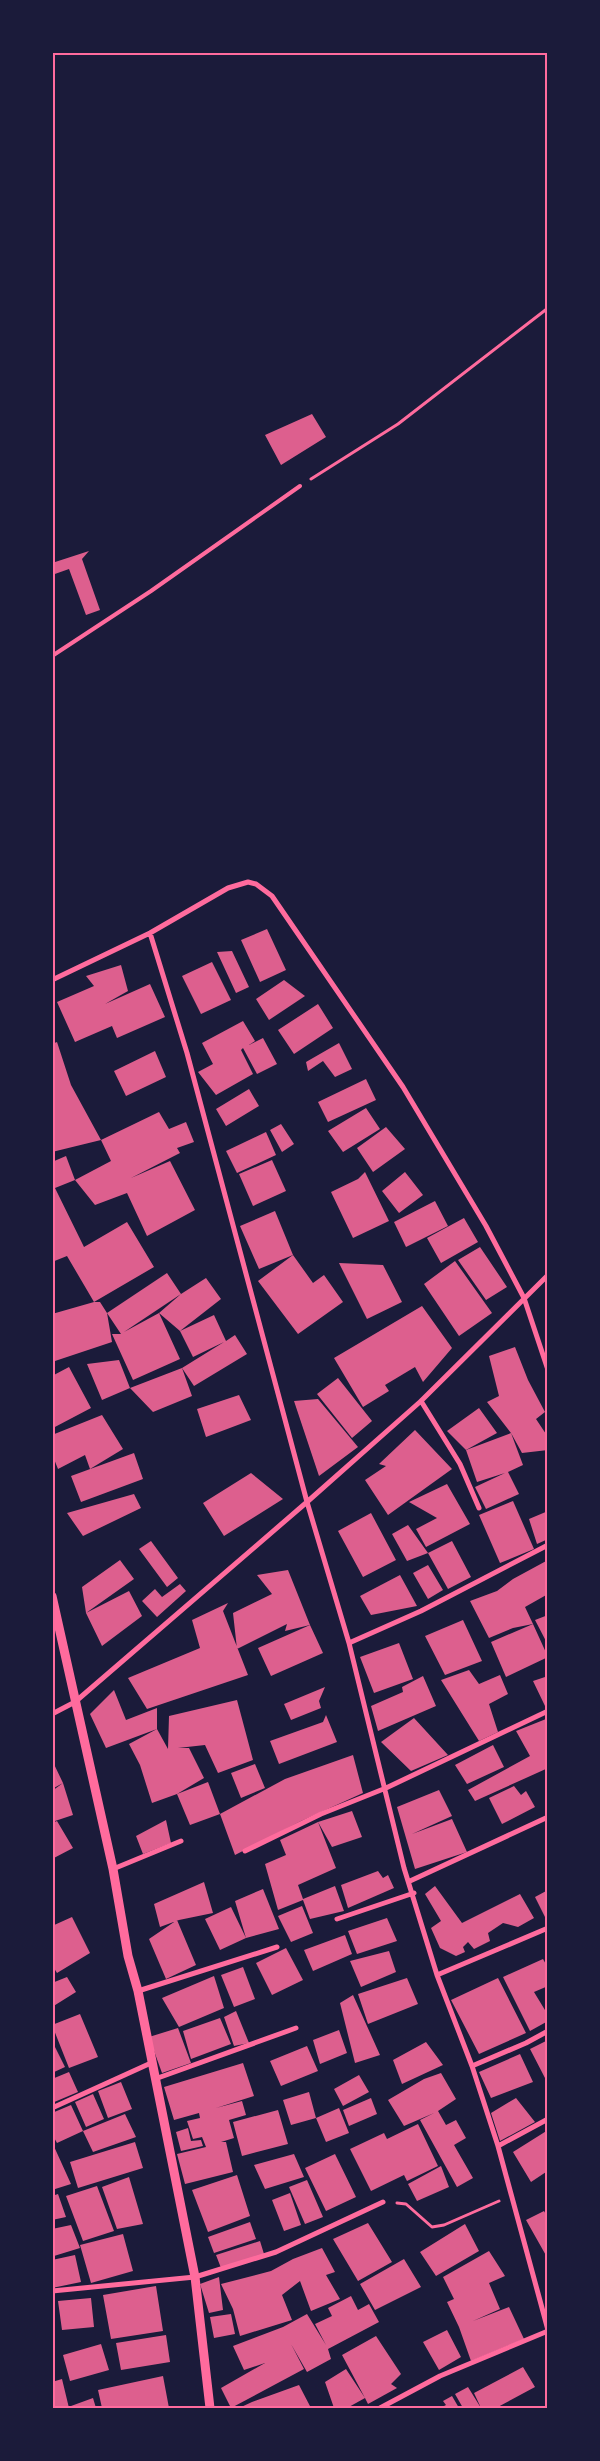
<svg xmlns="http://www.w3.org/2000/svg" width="600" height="2461" viewBox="0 0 600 2461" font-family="Lato,sans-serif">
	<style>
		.building { fill: #dd5f8e }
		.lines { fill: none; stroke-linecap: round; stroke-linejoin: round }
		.path { stroke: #ff6b9d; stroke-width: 3 }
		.service { stroke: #ff6b9d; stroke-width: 4 }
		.minor { stroke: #ff6b9d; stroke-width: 5 }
		.tertiary { stroke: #ff6b9d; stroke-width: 9 }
		.neatline { fill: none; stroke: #ff6b9d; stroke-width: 2 }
	</style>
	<rect width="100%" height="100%" fill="#1b1b3a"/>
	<path class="building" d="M312,414l14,23 -45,28 -16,-30z
		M89,551l-7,8 18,51 -14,5 -17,-46 -17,6v-12z
		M267,929l19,41 -26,12 -19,-42z
		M232,951l17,36 -13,6 -19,-41z
		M212,962l19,38 -30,14 -19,-38z
		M121,965l7,26 -23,13 45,-20 15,33 -48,21 -5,-12 -37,16 -18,-40 37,-16 -8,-10z
		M284,980l21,16 -36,24 -13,-21z
		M318,1004l15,24 -39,26 -16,-24z
		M243,1021l12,20 -6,4 14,-7 14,26 -20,10 -14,-26 -2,2 12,24 -37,21 -18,-23 15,-8 -11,-21z
		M57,1042l14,43 30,55 -49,12v-108z
		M339,1043l13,26 -17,8 -12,-16 -15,10 -2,-9z
		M155,1051l11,26 -40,19 -12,-25z
		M366,1079l10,21 -48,22 -10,-20z
		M249,1089l10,17 -33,20 -10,-17z
		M366,1108l14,21 -37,23 -15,-21z
		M159,1112l10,17 17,-7 8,20 -17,6 3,5 -49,25 39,-17 25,49 -48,26 -20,-43 -32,12 -20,-25 36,-19 -10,-21z
		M281,1124l13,20 -12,8 -12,-22z
		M386,1127l19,22 -32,23 -16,-24z
		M266,1132l10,23 -39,18 -11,-22z
		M66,1156l9,24 -20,8 29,59 43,-25 27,45 -60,35 -27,-46 -15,6v-100z
		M272,1160l14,31 -33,15 -14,-32z
		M365,1172l24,49 -36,17 -22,-46 27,-13z
		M405,1172l18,23 -24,18 -17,-22z
		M435,1201l13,25 -42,21 -12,-25z
		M275,1211l18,44 -34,14 -19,-43z
		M464,1218l14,24 -37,21 -14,-25z
		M480,1247l27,40 -21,13 -28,-40z
		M293,1255l20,28 11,-8 19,27 -45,32 -40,-53z
		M455,1261l37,52 -33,23 -35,-52z
		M339,1263l44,2 19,37 -35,17z
		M167,1273l14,21 -57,38 35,-19 21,46 -47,21 -21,-46h9l-14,-21z
		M206,1278l15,21 -41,32 -21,-18 22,-19z
		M94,1302h6l7,11 5,29 -60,20v-48z
		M422,1306l30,42 -29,34 -8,-15 -30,18 4,6 -26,16 -29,-49z
		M214,1315l12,26 9,-6 12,19 -53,32 -12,-18 42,-26 -31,15 -13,-26z
		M515,1347l13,33 17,32 -9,7 12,18v13l-26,3 -11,-20 -24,-31 12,-6 -10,-40z
		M119,1360l11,28 -28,12 -15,-36z
		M69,1367l22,41 -38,20 -1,-52z
		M182,1368l10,28 -39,16 -23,-24z
		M338,1378l34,43 -20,17 -35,-44z
		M239,1395l12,25 -45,17 -9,-28z
		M318,1399l40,48 -39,29 -25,-75z
		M479,1408l18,25 -31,17 -19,-19z
		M102,1415l21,34 -33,20 -5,-14 -27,14 -6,-15v-19z
		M415,1430l37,39 -64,46 -23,-35 21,-14 -7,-2z
		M511,1433l12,32 -15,7 11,22 -33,15 -11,-22 30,-14 -28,9 -11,-32z
		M134,1453l9,26 -62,23 -10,-26z
		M251,1473l32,26 -59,37 -21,-33z
		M447,1484l23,40 -44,23 -10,-18 21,-11 -28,-16z
		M134,1494l7,14 -58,28 -16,-23z
		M513,1501l21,48 -34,14 -21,-48z
		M548,1511v28l-11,5 -8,-25z
		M371,1513l25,47 -33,17 -25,-46z
		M408,1525l20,28 -21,8 -15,-27z
		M151,1541l27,37 -11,9 -28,-38z
		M452,1541l19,36 -23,12 -20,-36z
		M120,1560l14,19 -48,34 -4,-26z
		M548,1560v34l-23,13 8,17 -20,4 -24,10 -19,-37 27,-10 16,-12z
		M428,1565l15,25 -15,9 -15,-26z
		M288,1570l22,55 -25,6 2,-7 -50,25 -4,-36 39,-19 -15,-19z
		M400,1575l17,31 -46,9 -11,-19z
		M180,1584l6,7 -29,26 -15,-16 13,-12 7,8z
		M129,1591l13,25 -40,30 -16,-33z
		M228,1603l-5,8 25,64 -101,34 -19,-31 72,-30 -8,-28z
		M548,1615v30l-13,-25z
		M463,1620l19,41 -37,14 -20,-39z
		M533,1624l15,33 -42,20 -15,-35z
		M310,1625l13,28 -52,23 -13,-28z
		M399,1643l14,36 -39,14 -14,-36z
		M469,1670l10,14 21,-9 8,19 -19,10 9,28 -19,9 -38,-61z
		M423,1676l13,30 -58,25 -7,-25 32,-14 -1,-5z
		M548,1676v29l-3,1 -12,-25z
		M325,1687l-6,14 2,7 -30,12 -7,-16z
		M114,1690l12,30 31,-12v21l-51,19 -16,-34z
		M237,1700l16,60 -35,13 -13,-28 -27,3h11l15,30 -27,16 -25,9 -12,-38 -11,-21 28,-15 11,20 1,-33z
		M326,1715l11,27 -58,22 -9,-23 53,-19z
		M414,1718l34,37 -37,16 -30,-29z
		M546,1719l2,49 -73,33 -7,-11 62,-34 -14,-25z
		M493,1745l11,22 -37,17 -12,-19z
		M353,1755l10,38 -62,28 -66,34 -15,-41 65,-35z
		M52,1760l11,23 -11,6z
		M255,1764l10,24 -24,10 -10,-25z
		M208,1782l12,32 -30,11 -13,-31z
		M63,1783l10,32 -21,7v-31z
		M514,1786l7,9 5,-4 9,16 -33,17 -13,-26z
		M439,1790l13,26 -40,18 40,-15 15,33 -52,17 -18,-62z
		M352,1811l10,26 -30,10 -14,-25z
		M166,1820l5,23 -28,11 -7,-18z
		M57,1821l16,27 -21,11v-36z
		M318,1822l18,46 -38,17 5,14 32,-13 9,25 -34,8 -7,-19 -25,10 -13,-46 21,-9 -6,-15z
		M378,1871l5,7 5,-3 6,13 -46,20 -7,-23z
		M204,1882l9,31 -34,7 -19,7 -6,-23z
		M435,1886l27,37 58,-29 14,24 -16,9 -15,-4 -15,10 2,8 -16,8 -6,-7 -5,5 2,5 -9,4 -16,-8 -9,-20 10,-7 -16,-27z
		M263,1889l16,40 -33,9 -11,-37z
		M548,1890v33l-13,-26z
		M302,1906l11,27 -22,9 -13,-26z
		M231,1907l15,31 -26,12 -15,-31z
		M72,1917l18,36 -33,20 -5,-8v-39z
		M387,1918l10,23 -40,13 -9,-23z
		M177,1920l19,45 -30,14 -17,-40z
		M345,1935l7,19 -39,17 -9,-21z
		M286,1948l17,32 -31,15 -16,-32z
		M389,1951l7,21 -35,15 -11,-26z
		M543,1959l5,9v18l-14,6 14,23v6l-18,10 -27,-54z
		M243,1967l12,32 -21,8 -13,-32z
		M214,1976l10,32 -45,19 -17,-29z
		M67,1977l9,15 -24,15v-24z
		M407,1978l11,26 -50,20 -10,-30z
		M498,1978l28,55 -47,21 -28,-54z
		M353,1995l27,60 -25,8 -15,-60z
		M236,2011l13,32 -15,3 -10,-29z
		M80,2014l18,43 -29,11 -17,-43z
		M220,2018l11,26 -40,15 -8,-28z
		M178,2028l13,35 -29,10 -13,-36z
		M339,2030l8,23 -27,11 -7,-24z
		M548,2040v37l-3,1 -15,-29z
		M52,2041l13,26 -13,6z
		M426,2042l17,23 -41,19 -9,-24z
		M307,2046l11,25 -37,15 -11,-25z
		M520,2054l13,28 -42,16 -12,-26z
		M243,2063l11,33 -38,12 26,-7 4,14 -17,5 5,18 -13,4h5l7,30 -48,12 -8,-30 29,-7 -4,-10 -9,2 -6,-18 13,-3 -1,-5 -25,7 -10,-33z
		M69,2072l9,20 -26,11v-24z
		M441,2073l15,26 -18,12 8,14 10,-5 10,18 -12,7 19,33 -16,9 -37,-67 14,-7 -30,13 -16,-26 36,-21z
		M359,2075l10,17 -26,14 -9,-17z
		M121,2082l11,27 -24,9 -10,-27z
		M309,2092l7,26 -25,7 -8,-25z
		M93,2094l11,25 -18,8 -11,-25z
		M371,2098l6,16 -28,12 -6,-16z
		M516,2098l19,24 -35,19 -9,-28z
		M71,2105l12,26 -26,12 -5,-9v-21z
		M339,2108l10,25 -23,9 -10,-24z
		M278,2110l10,34 -46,12 -9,-34z
		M125,2114l11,23 -43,15 -10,-21z
		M418,2124l20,42 -31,15 -3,-6 -33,16 -21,-42 34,-16 3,6z
		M188,2128l3,13 10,-1 2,6 -22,5 -5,-19z
		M548,2130v44l-2,-2 -15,10 -18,-30z
		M52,2142l19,42 -19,6z
		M135,2142l8,26 -65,20 -8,-26z
		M294,2154l10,23 -39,12 -11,-24z
		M335,2154l21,43 -30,14 -21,-43z
		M441,2166l8,21 -32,14 -9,-17z
		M237,2175l13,41 -42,16 -16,-42z
		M129,2177l14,47 -26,5 -15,-42z
		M307,2180l16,37 -18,7 -16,-37z
		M97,2186l17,45 -31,10 -17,-45z
		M290,2193l11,32 -17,6 -12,-31z
		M58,2194l8,23 -14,3v-24z
		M544,2211l4,7v41l-22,-39z
		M250,2222l6,17 -42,14 -6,-16z
		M368,2223l24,39 -34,19 -25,-42z
		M465,2224l14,27 -43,25 -16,-24z
		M71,2225l9,23 -26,8 -2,-27z
		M123,2234l10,37 -42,12 -11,-38z
		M260,2241l4,13 -43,14 -5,-13z
		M322,2248l13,24 -9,3 14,24 -29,12 -11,-30 -18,14 10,25 -52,16 -7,-27 -12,-25 50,-13 22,-12z
		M489,2251l16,25 -16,7 11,26 -27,12 36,-14 15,32 -53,22 -12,-34 -12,-25 7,-3 -11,-22z
		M75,2255l6,27 -29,6v-28z
		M404,2259l17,28 -46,23 -15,-26z
		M219,2277l4,33 -14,3 -9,-29z
		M156,2286l7,45 -52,8 -8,-44z
		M351,2296l7,14 11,-6 10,18 -51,27 3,10 -24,13 -16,-28 13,25 -73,39 -10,-20 44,-25 -21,7 -11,-24 50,-19 24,-13 19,31 -11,-21 17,-8 -4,-8z
		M91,2298l3,29 -32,3 -4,-29z
		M231,2314l4,20 -21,4 -4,-21z
		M447,2330l14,27 -22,13 -16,-28z
		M166,2335l4,27 -49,8 -5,-27z
		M376,2336l25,38 -10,10 6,4 -29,16 -3,-6 -18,10h-13l-9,-26 21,-13 19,29 -23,-43z
		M101,2344l8,26 -39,11 -7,-26z
		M523,2367l12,20 -39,21h-15l-7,-15z
		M163,2376l6,32h-67l-4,-18z
		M62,2379l7,29h-17v-26z
		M299,2385l12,23h-72l13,-6z
		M468,2387l13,21h-18l-8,-14z
		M452,2396l7,12h-19l6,-3 -3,-4z
		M93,2398l3,10h-24l-1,-2z"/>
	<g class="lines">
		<path class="path" d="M311,479l87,-55 150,-116
			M397,2203l9,1 26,23 12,-2 55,-24"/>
		<path class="service" d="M52,656l99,-65 149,-105"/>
		<path class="minor" d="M150,933l37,120 120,449 42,141 55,225 33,107 35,91 26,80 50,184
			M52,980l98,-47 78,-45 20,-6 8,2 16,12 131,191 83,139 38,72 24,72
			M421,1401l39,63 19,44
			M349,1643l72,-32 127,-66
			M52,1714l23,-12 232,-200 114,-101 127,-126
			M245,1851l76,-37 65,-26 162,-77
			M113,1869l68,-28
			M410,1881l138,-64
			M337,1919l77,-26
			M437,1975l111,-47
			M138,1991l139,-44
			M472,2066l54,-23 22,-12
			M155,2079l141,-51
			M52,2108l99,-45
			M498,2146l50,-27
			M52,2291l143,-14 81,-25 107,-50
			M380,2408l60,-32 108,-45"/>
		<path class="tertiary" d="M52,1596l61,273 15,87 10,35 57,286 15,131"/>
	</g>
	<rect width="600" height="2461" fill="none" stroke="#1b1b3a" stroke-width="108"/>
	<rect x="54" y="54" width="492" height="2353" class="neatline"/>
</svg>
